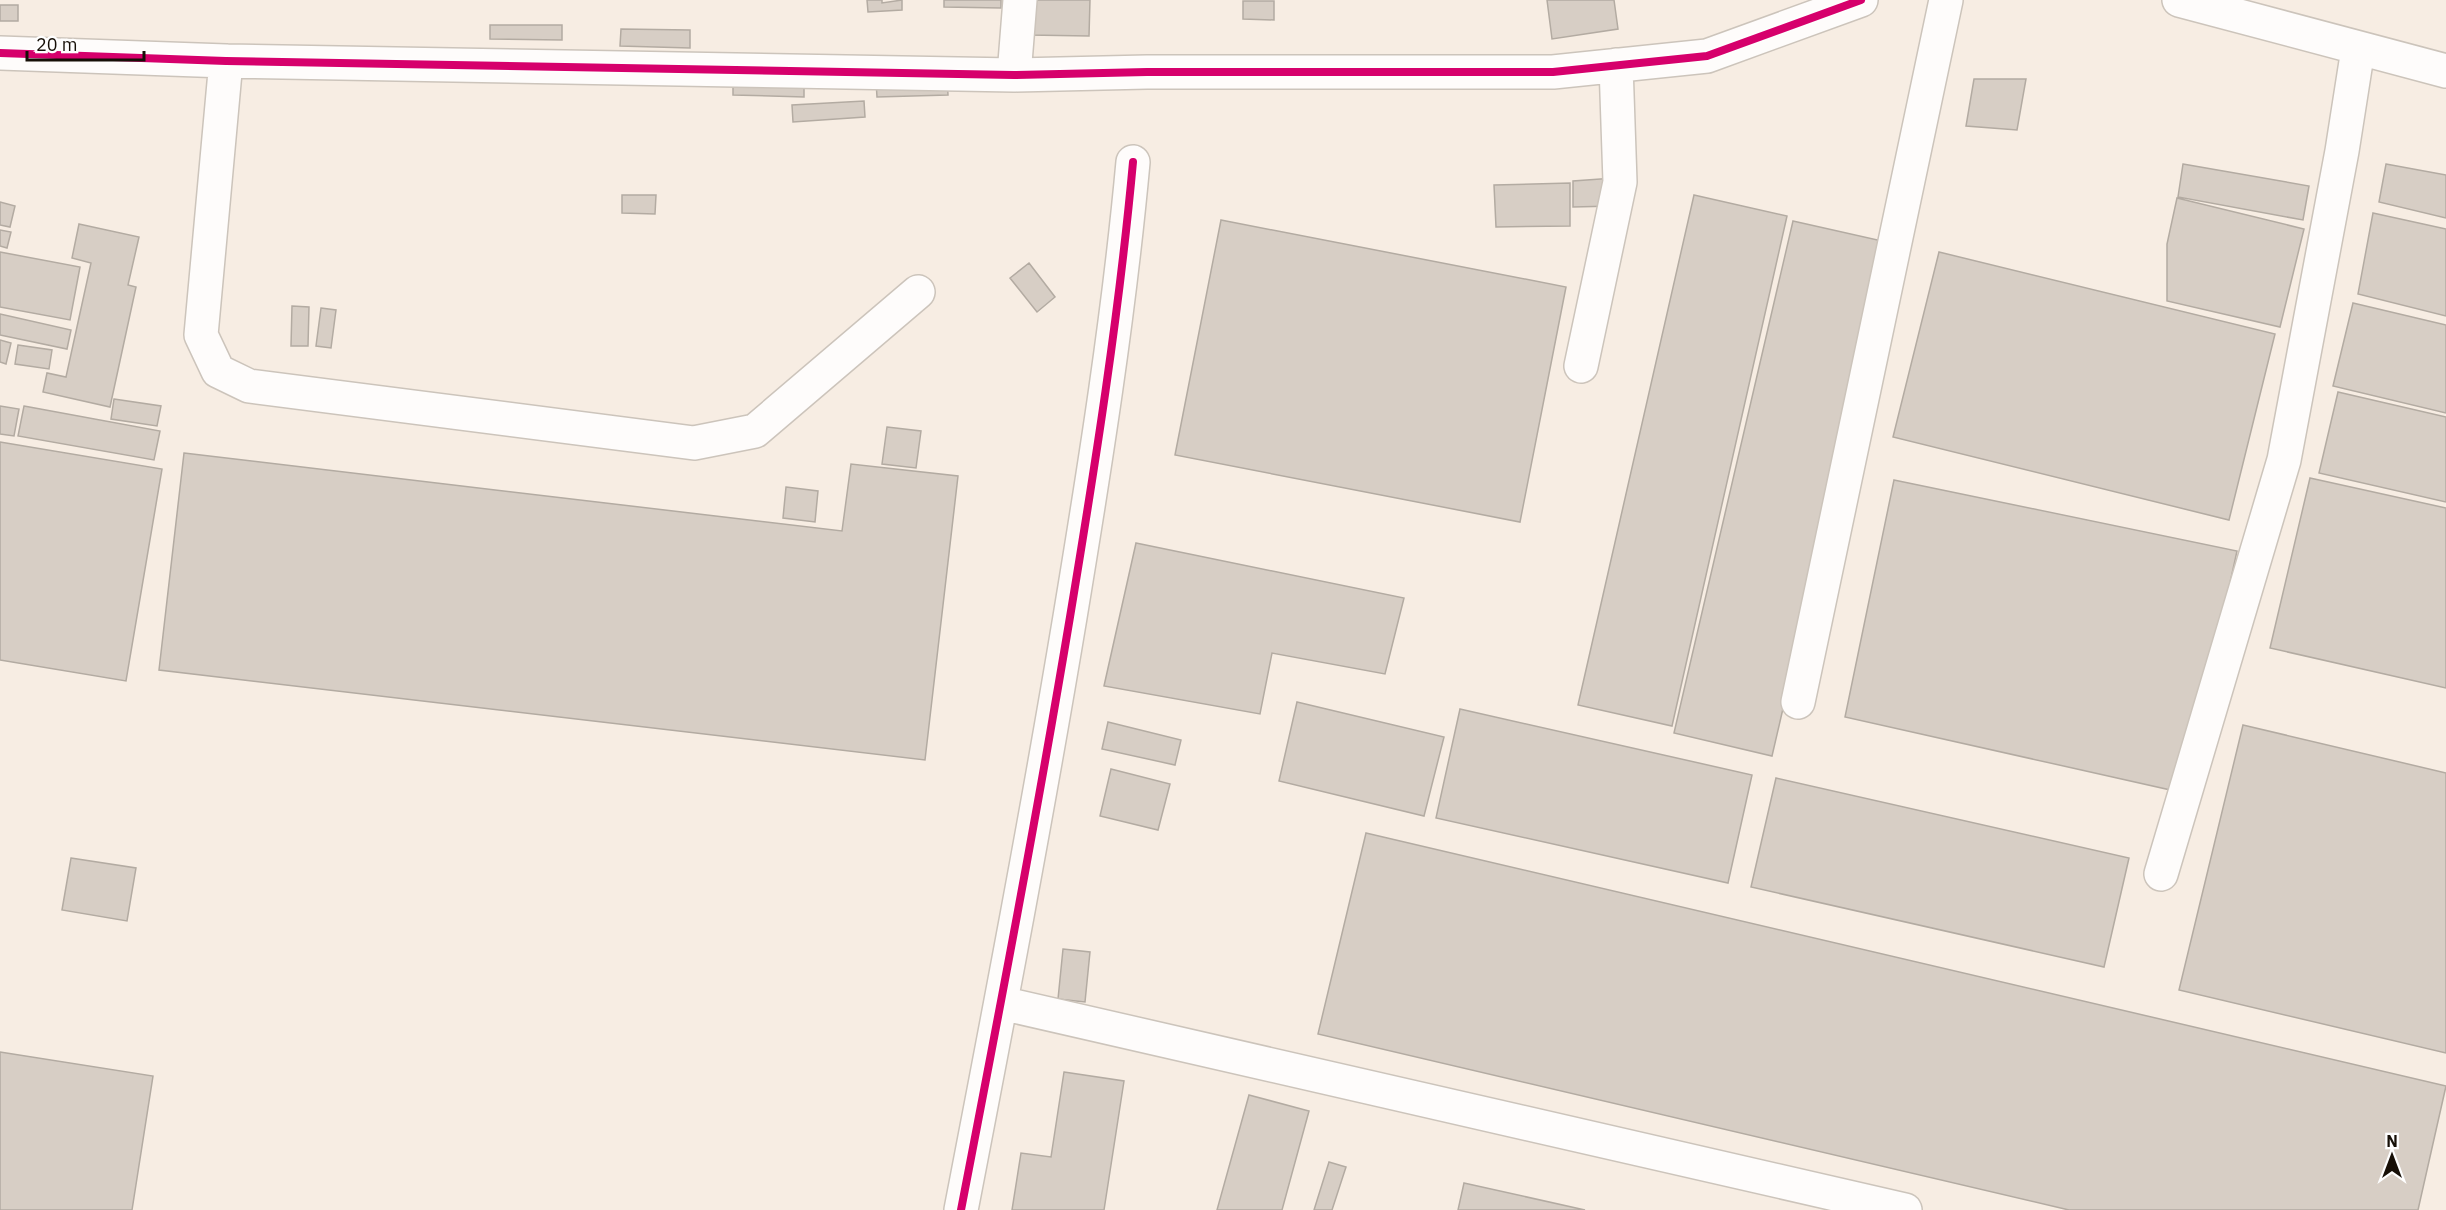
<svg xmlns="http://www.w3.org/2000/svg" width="2446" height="1210" viewBox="0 0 2446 1210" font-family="'IBM Plex Sans',sans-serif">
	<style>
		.building { fill: #d7cec5; stroke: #b3aba2; stroke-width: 1.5 }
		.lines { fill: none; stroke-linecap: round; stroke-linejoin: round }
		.minor-casing { stroke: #ccc4bb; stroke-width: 36 }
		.minor { stroke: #fefcfb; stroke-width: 33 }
		.cycleway-casing { stroke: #fefefe; stroke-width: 11 }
		.cycleway { stroke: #d6006c; stroke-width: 8 }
	</style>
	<rect width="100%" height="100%" fill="#f7ede3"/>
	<path class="building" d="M867,0h15v3l20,-3v10l-34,2z
		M944,0h57v8l-57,-1z
		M1030,0h60l-1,36 -60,-1z
		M1547,0h67l4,29 -66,10z
		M1243,1h31v19l-31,-1z
		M0,5h18v16h-18z
		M490,25h72v15l-72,-1z
		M621,29l69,1v18l-70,-2z
		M947,78l1,17 -71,2 -1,-16z
		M1974,79h52l-9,51 -51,-4z
		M733,82l71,3v12l-71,-2z
		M864,101l1,16 -72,5 -1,-17z
		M2183,164l126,22 -6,34 -125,-23z
		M2386,164l60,11v43l-67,-16z
		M1614,178v28l-41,1v-26z
		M1570,183v43l-74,1 -2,-42z
		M622,195h34l-1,19 -33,-1z
		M1694,195l93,21 -115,510 -94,-21z
		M2177,198l127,31 -24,98 -113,-26v-57z
		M0,202l15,4 -5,21 -10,-2z
		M2373,213l73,16v87l-88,-22z
		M1221,220l345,67 -46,235 -345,-67z
		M1793,221l98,22 -119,513 -98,-23z
		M79,224l60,13 -11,48 8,2 -26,120 -67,-15 4,-19 19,4 25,-114 -19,-5z
		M0,230l11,2 -4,16 -7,-2z
		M0,252l80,15 -10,53 -70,-13z
		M1939,252l336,82 -46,186 -336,-83z
		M1029,263l26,34 -18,15 -27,-34z
		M2353,303l93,22v88l-113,-27z
		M292,306l17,1 -1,39h-17z
		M321,308l15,2 -5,38 -15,-2z
		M0,314l71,16 -4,19 -67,-14z
		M0,340l11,3 -5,21 -6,-2z
		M18,345l34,5 -3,19 -34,-5z
		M2338,392l108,25v85l-127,-29z
		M114,399l47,7 -4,20 -46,-7z
		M0,406l19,3 -5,27 -14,-2z
		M24,406l136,25 -6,29 -136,-24z
		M887,427l34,4 -5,37 -34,-4z
		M0,442l162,27 -36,212 -126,-21z
		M184,453l658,78 9,-67 107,12 -33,284 -766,-90z
		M2310,478l136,30v180l-176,-40z
		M1894,480l343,71 -53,242 -339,-76z
		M786,487l32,4 -3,31 -32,-4z
		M1136,543l268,55 -19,76 -113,-21 -12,61 -156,-28z
		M1297,702l147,35 -20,79 -145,-35z
		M1460,709l292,66 -24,108 -292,-65z
		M1108,722l73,18 -6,25 -73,-16z
		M2243,725l203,48v280l-267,-63z
		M1111,769l59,15 -12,46 -58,-14z
		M1776,778l353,80 -25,109 -353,-80z
		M1366,833l1080,253 -28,124h-349l-751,-176z
		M71,858l65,10 -9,53 -65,-11z
		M1063,949l27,3 -5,50 -27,-3z
		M0,1052l153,24 -21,134h-132z
		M1064,1072l60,9 -20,129h-92l9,-57 30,4z
		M1249,1095l60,16 -27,99h-65z
		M1329,1162l17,5 -14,43h-18z
		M1464,1183l121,27h-127z"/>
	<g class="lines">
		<defs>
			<path id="minor" d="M2179,0l267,71
				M0,53l226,8 788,14 133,-3h406l154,-16 154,-56
				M226,61l-25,274 17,36 31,15 445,57 61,-12 163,-139
				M1014,75l6,-75
				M1581,366l39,-184 -4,-117
				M1798,702l148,-702
				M2161,874l123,-414 58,-309 16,-102
				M1001,1003l904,207
				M961,1210c38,-197 76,-395 109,-593 25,-151 49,-302 63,-455"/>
		</defs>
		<use href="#minor" class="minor-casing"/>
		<use href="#minor" class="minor"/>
		<defs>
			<path id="cycleway" d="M0,53l226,8 788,14 133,-3h406l154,-16 154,-56
				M961,1210c38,-197 76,-395 109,-593 25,-151 49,-302 63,-455"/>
		</defs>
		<use href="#cycleway" class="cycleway-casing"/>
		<use href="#cycleway" class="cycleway"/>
	</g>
	<g transform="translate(2392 1156)" stroke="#fefefe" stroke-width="4.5" paint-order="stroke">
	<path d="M0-4.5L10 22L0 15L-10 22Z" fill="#160f07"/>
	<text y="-9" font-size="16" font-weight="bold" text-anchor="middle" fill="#160f07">N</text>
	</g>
	<path d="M27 51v9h117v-9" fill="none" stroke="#160f07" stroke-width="3"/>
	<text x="36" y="51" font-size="18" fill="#160f07" stroke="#fefefe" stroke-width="4.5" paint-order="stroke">20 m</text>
</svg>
